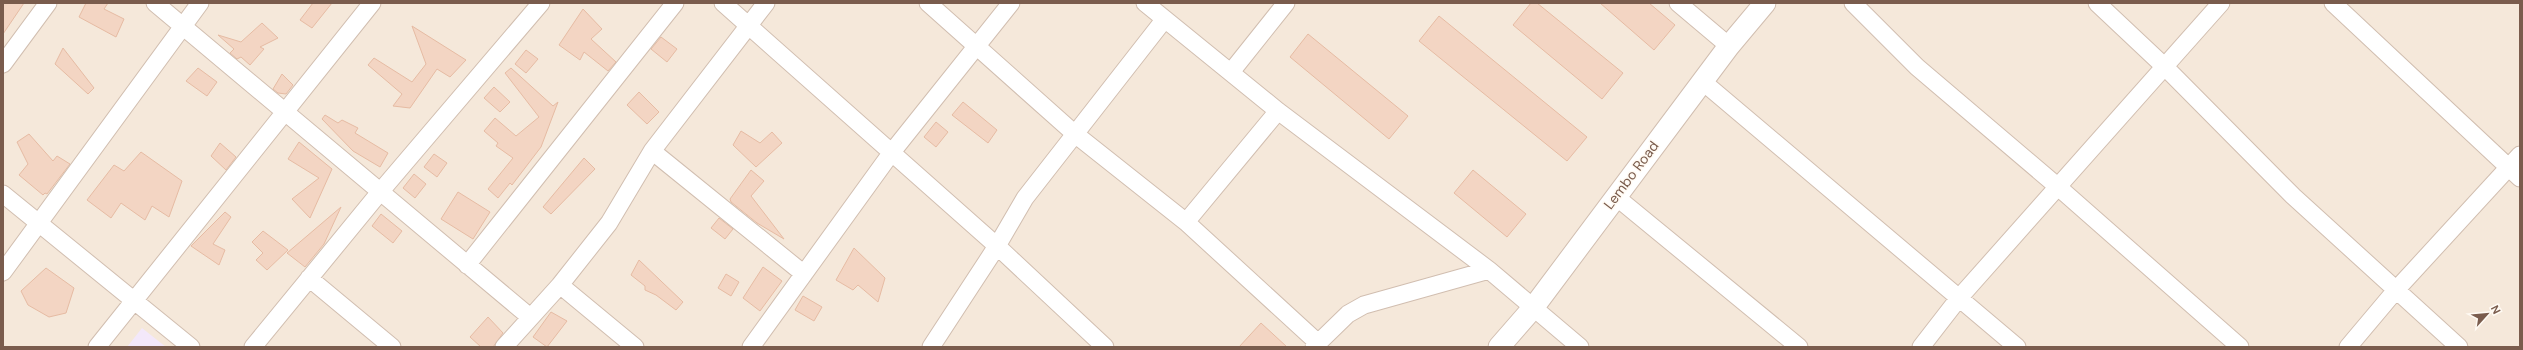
<svg xmlns="http://www.w3.org/2000/svg" width="2523" height="350" viewBox="0 0 2523 350" font-family="'DM Sans',sans-serif">
	<style>
		.residential { fill: #f5e8da }
		.education { fill: #f3e8fa }
		.building { fill: #f3d5c3; stroke: #e6bba3 }
		.lines { fill: none; stroke-linecap: round; stroke-linejoin: round }
		.minor-casing { stroke: #d1beb0; stroke-width: 19 }
		.tertiary-casing { stroke: #d1beb0; stroke-width: 23 }
		.minor { stroke: #fff; stroke-width: 17 }
		.tertiary { stroke: #fff; stroke-width: 21 }
		.labels { text-anchor: middle; stroke-width: 3; stroke-linejoin: round; paint-order: stroke }
		.street-label { font-size: 14px; fill: #7a5c4d; stroke: #fffaf3 }
	</style>
	<rect width="100%" height="100%" fill="#fdf6ec"/>
	<path class="residential" d="M3,3h2517v344h-2517z"/>
	<path class="education" d="M142,328l24,19h-39z"/>
	<path class="building" d="M3,3h21l-21,31z
		M86,3h22l-4,6 20,10 -8,18 -37,-20z
		M313,3h19l-20,25 -12,-8z
		M1531,3h6l86,70 -21,26 -89,-74z
		M1600,3h49l26,22 -21,25z
		M583,9l19,20 -11,10 25,23 -8,9 -24,-19 -4,8 -21,-15z
		M1439,16l148,121 -20,24 -148,-120z
		M262,23l16,15 -18,9 4,2 -14,16 -9,-8 -4,2 -7,-6 4,-4 -16,-14 23,7z
		M412,26l54,34 -16,17 -13,-8 -27,39 -17,-2 9,-12 -34,-29 6,-7 38,24 14,-18z
		M1308,34l100,82 -19,23 -99,-82z
		M661,37l16,12 -10,13 -16,-13z
		M63,48l31,40 -6,6 -33,-30z
		M526,50l12,9 -12,14 -11,-9z
		M198,68l19,14 -10,14 -21,-15z
		M511,68l42,38 5,-4 -17,45 -29,38 -2,-2 -12,15 -10,-9 25,-31 -17,-12 2,-3 -14,-12 11,-13 21,18 23,-19 -34,-44z
		M282,74l11,11 -7,9 -8,-1 -5,-4z
		M494,87l16,15 -10,10 -16,-14z
		M639,92l20,20 -12,12 -20,-19z
		M963,102l34,28 -9,13 -36,-28z
		M325,115l13,8 4,-3 16,8 -3,5 33,20 -8,14 -27,-16 -31,-32z
		M936,122l12,10 -12,15 -12,-10z
		M741,131l19,12 12,-11 10,11 -26,24 -23,-22z
		M29,134l24,27 4,-5 13,8 -23,30 -2,-1 -2,2 -24,-20 9,-11 -11,-22z
		M299,142l33,27 -22,49 -18,-19 27,-21 -31,-19z
		M220,143l16,14 -10,13 -15,-14z
		M141,152l41,29 -13,36 -17,-11 -7,14 -24,-17 -10,15 -24,-18 27,-35 10,6z
		M434,154l13,9 -10,14 -13,-10z
		M584,158l11,11 -44,45 -8,-7z
		M751,170l13,11 -13,15 33,43 -27,-16 -26,-21 -1,-3z
		M1473,170l53,44 -19,23 -53,-44z
		M414,174l12,10 -11,14 -12,-10z
		M458,192l32,20 -17,27 -32,-20z
		M341,207l-17,37 -19,23 -18,-14z
		M225,212l6,5 -18,27 12,6 -6,15 -28,-19z
		M381,214l21,17 -9,12 -21,-17z
		M719,218l14,11 -8,10 -14,-11z
		M263,231l25,19 -21,20 -11,-10 7,-7 -11,-11z
		M854,248l31,30 -7,24 -20,-17 -5,5 -17,-10z
		M639,260l44,42 -7,8 -20,-15 -11,-5v-4l-14,-11z
		M763,267l19,14 -22,30 -17,-13z
		M46,268l28,20 -8,25 -17,4 -21,-12 -7,-14z
		M726,274l13,8 -8,14 -13,-8z
		M803,296l19,11 -8,14 -19,-11z
		M551,312l16,9 -20,26 -14,-10z
		M488,317l15,16 -10,14h-12l-11,-10z
		M1261,323l26,24h-48z"/>
	<g class="lines">
		<defs>
			<path id="minor" d="M155,3l375,314
				M723,3l274,243 108,101
				M928,3l147,131 111,88 131,120
				M1145,3l133,108 211,159 91,77
				M1678,3l51,43
				M1853,3l64,64 140,119 183,161
				M2097,3l68,64 128,129 166,151
				M2333,3l187,175
				M3,64l45,-61
				M1231,72l55,-69
				M1702,81l315,266
				M652,151l152,123
				M3,194l188,153
				M1615,196l184,151
				M1186,222l92,-111
				M467,265l208,-262
				M3,272l197,-269
				M309,278l83,69
				M560,285l49,-62 43,-72 114,-148
				M97,347l275,-344
				M253,347l127,-155 161,-189
				M504,347l56,-62 75,62
				M751,347l141,-195 119,-149
				M931,347l66,-101 28,-48 139,-178
				M1314,347l34,-33 16,-9 125,-35
				M1921,347l38,-49 262,-295
				M2348,347l48,-57 124,-135"/>
			<path id="tertiary" d="M1499,347l34,-39 196,-262 36,-43"/>
		</defs>
		<use href="#minor" class="minor-casing"/>
		<use href="#tertiary" class="tertiary-casing"/>
		<use href="#minor" class="minor"/>
		<use href="#tertiary" class="tertiary"/>
	</g>
	<g class="labels">
		<g class="street-label">
			<text transform="translate(1631 175) rotate(-53)" y="5">Lembo Road</text>
		</g>
	</g>
	<rect width="2523" height="350" fill="none" stroke="#7a5c4d" stroke-width="8"/>
	<g transform="translate(2487 314) rotate(63)" stroke="#fffaf3" stroke-width="3" paint-order="stroke">
	<path d="M0-3L7 15L0 10L-7 15Z" fill="#7a5c4d"/>
	<text y="-6" font-size="11" font-weight="bold" text-anchor="middle" fill="#7a5c4d">N</text>
	</g>
</svg>
